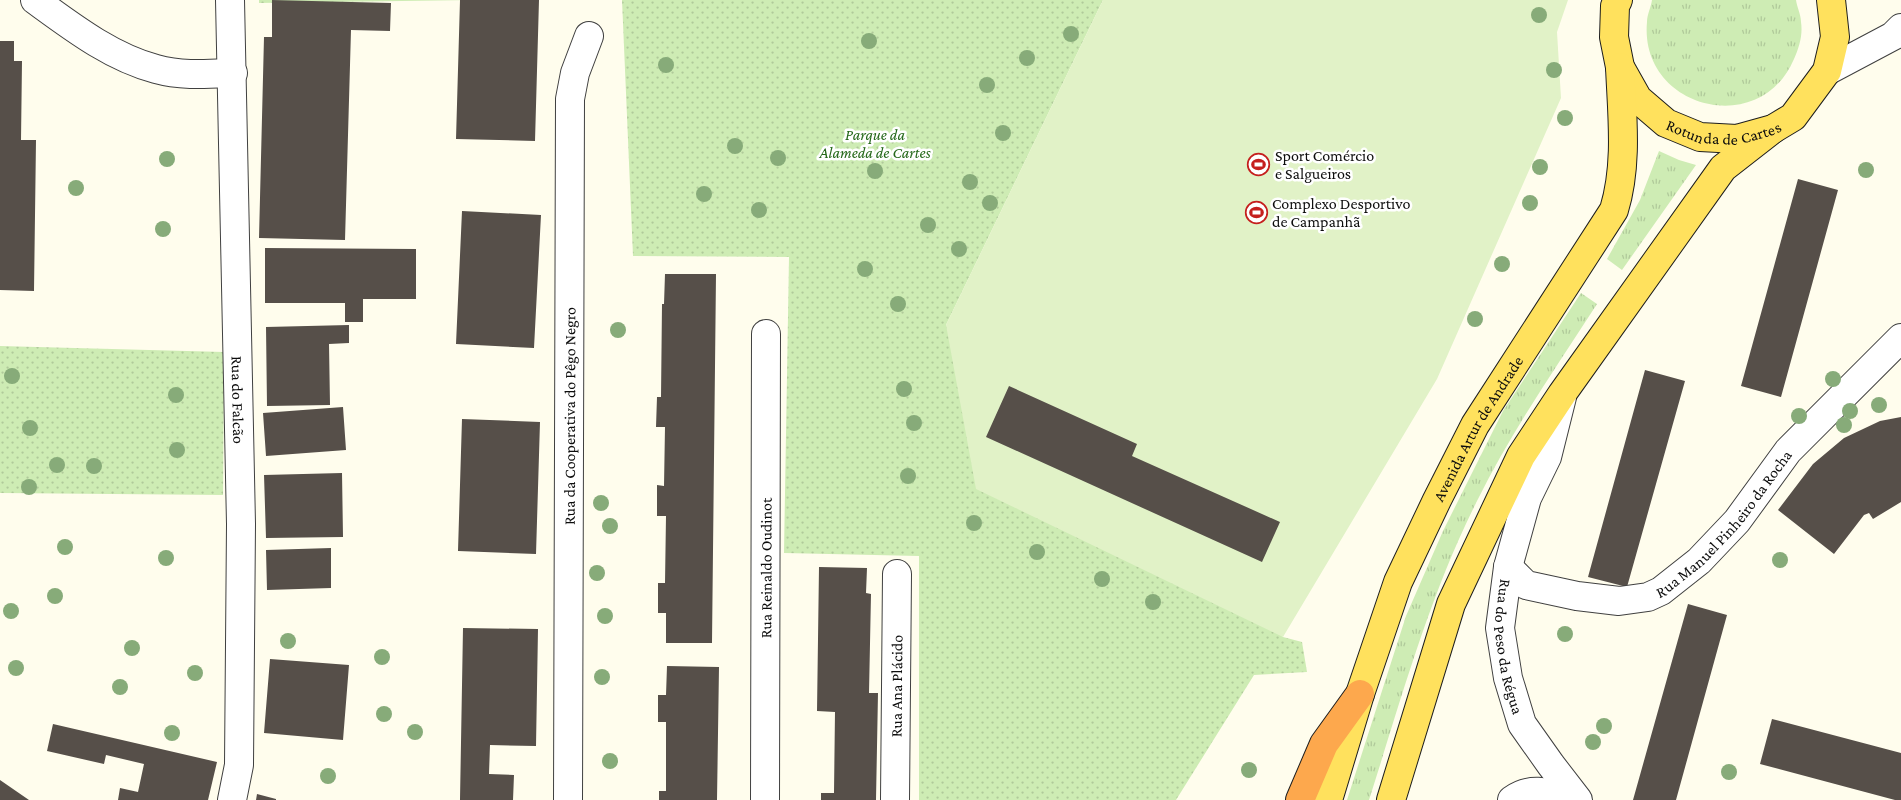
<svg xmlns="http://www.w3.org/2000/svg" width="1901" height="800" viewBox="0 0 1901 800" font-family="'Crimson Pro',serif">
	<style>
		.grass { fill: url(#grass-tufts) }
		.park { fill: url(#park-dots) }
		.pitch { fill: #e1f2c7 }
		.building { fill: #564f49 }
		.lines { fill: none; stroke-linecap: round; stroke-linejoin: round }
		.minor-casing { stroke: #404040; stroke-width: 30 }
		.major-casing { stroke: #1e1e1e; stroke-width: 30 }
		.highway-casing { stroke: #1e1e1e; stroke-width: 30 }
		.minor { stroke: #fff; stroke-width: 28 }
		.major { stroke: #ffe15d; stroke-width: 28 }
		.highway { stroke: #fda84d; stroke-width: 28 }
		.tree { fill: #87ab79 }
		.labels { text-anchor: middle; stroke-width: 5; stroke-linejoin: round; paint-order: stroke }
		.street-label { font-size: 16px; fill: #0d0d0d; stroke: #fff }
		.park-label { font-size: 16px; font-style: italic; fill: #25681a; stroke: #fff }
		.poi-label { font-size: 16px; fill: #0d0d0d; stroke: #fff; text-anchor: start }
	</style>
	<defs>
		<pattern id="grass-tufts" width="24" height="20" patternUnits="userSpaceOnUse" patternTransform="scale(1.25)"><rect width="24" height="20" fill="#ceecb4"/><path d="M3 7l-1-3M5 7V3M7 7l1-3M15 17l-1-3M17 17v-4M19 17l1-3" fill="none" stroke="#b0c99a"/></pattern>
		<pattern id="park-dots" width="8" height="8" patternUnits="userSpaceOnUse" patternTransform="scale(1.25)"><rect width="8" height="8" fill="#ceecb4"/><path d="M2 2h.1M6 6h.1" fill="none" stroke="#b0c99a" stroke-width="1.8" stroke-linecap="round"/></pattern>
	</defs>
	<rect width="100%" height="100%" fill="#fffded"/>
	<path class="grass" d="M1652,0h144c1,7 5,15 5,22 2,13 -2,26 -7,37 -34,81 -155,49 -147,-37 0,-7 4,-15 5,-22z
		M1659,151l20,9 17,5 -74,105 -15,-11 33,-59z
		M1581,293l16,11c-42,65 -86,128 -120,197 -48,95 -76,199 -108,299h-22l59,-184 37,-85 60,-120z"/>
	<path class="park" d="M259,0h214l-214,3z
		M622,0h481l-157,325 337,312 19,5 5,30 -53,3 -78,125h-257v-244l-135,-3 5,-296 -156,-1z
		M0,346l224,6 -1,143 -223,-2z"/>
	<path class="pitch" d="M1103,0h465l-11,32 4,66 -124,281 -154,258 -307,-148 -30,-164z"/>
	<path class="building" d="M272,0l119,3 -1,28 -39,-1 -6,210 -86,-2 5,-201h8z
		M460,0h79l-4,141 -79,-2z
		M0,41h14v20h8l-1,79h15l-2,151 -34,-1z
		M1798,179l40,11 -57,207 -40,-11z
		M462,211l79,4 -7,133 -78,-4z
		M265,248l151,1v50h-53v23h-18v-19h-80z
		M665,274h51l-4,369h-46v-30h-8v-30h7l1,-67h-9v-31l7,1 1,-59h-9l1,-30h4l1,-93h2z
		M349,325v18l-20,1 1,61 -63,1 -1,-79z
		M1645,370l40,11 -58,206 -39,-10z
		M1009,386l128,58 -5,12 148,66 -18,40 -276,-125z
		M343,407l3,43 -80,6 -3,-43z
		M1901,417v85l-28,17 -4,-6 -5,2 -30,39 -56,-44 35,-46 31,-26 36,-17z
		M462,419l78,3 -4,132 -78,-3z
		M342,473l1,64 -77,1 -2,-63z
		M331,548v40l-64,2 -1,-40z
		M819,567l48,1 -1,25 5,1 -2,99h9l-2,107h-55v-7h13l1,-81 -18,-1z
		M1688,604l39,11 -51,185h-43z
		M463,628l75,1 -2,117 -46,-1 -1,29 25,1 -1,25h-53z
		M270,659l79,6 -6,75 -79,-7z
		M667,666l52,1 -2,133h-58v-9h7v-69h-8v-27h8z
		M1772,719l129,34v47h-6l-135,-36z
		M53,724l164,38 -9,38h-90l2,-12 18,4 6,-28 -38,-9 -2,9 -57,-13z
		M0,780l29,20h-29z
		M257,794l19,5v1h-20z"/>
	<g class="lines">
		<defs>
			<g id="minor">
				<path d="M35,0c37,27 76,57 121,69 25,7 51,5 77,4"/>
				<path id="s1" d="M230,0l11,524 -2,241 -7,35"/>
				<path d="M1827,71l66,-35 8,-8"/>
				<path id="s2" d="M1562,397l-15,60 -20,41 -19,69 -8,61 8,50 14,46 29,41 27,35"/>
				<path id="s3" d="M1508,567l18,18 51,11 42,5 29,-4 13,-6 38,-30 38,-40 51,-70 113,-113"/>
				<path id="s4" d="M568,800l2,-701 5,-26 14,-37"/>
				<path id="s5" d="M765,800l1,-466"/>
				<path id="s6" d="M895,800l2,-226"/>
				<path d="M1512,800c20,-15 40,-6 63,0"/>
			</g>
			<g id="major">
				<path id="s7" d="M1618,0l-3,6 -1,31 6,30 18,32 28,24 34,14 37,2 36,-10 20,-12 34,-46 8,-34 -4,-37"/>
				<path id="s8" d="M1328,800l32,-106 38,-112 39,-82 38,-75 139,-215c14,-46 8,-95 6,-143"/>
				<path d="M1391,800l60,-196 70,-148 41,-62 161,-226 50,-39"/>
			</g>
			<path id="highway" d="M1300,800l24,-56 36,-50"/>
		</defs>
		<use href="#minor" class="minor-casing"/>
		<use href="#major" class="major-casing"/>
		<use href="#highway" class="highway-casing"/>
		<use href="#minor" class="minor"/>
		<use href="#major" class="major"/>
		<use href="#highway" class="highway"/>
	</g>
	<g class="tree">
		<circle cx="1539" cy="15" r="8"/>
		<circle cx="1071" cy="34" r="8"/>
		<circle cx="869" cy="41" r="8"/>
		<circle cx="1027" cy="58" r="8"/>
		<circle cx="666" cy="65" r="8"/>
		<circle cx="1554" cy="70" r="8"/>
		<circle cx="987" cy="85" r="8"/>
		<circle cx="1565" cy="118" r="8"/>
		<circle cx="1003" cy="133" r="8"/>
		<circle cx="735" cy="146" r="8"/>
		<circle cx="778" cy="158" r="8"/>
		<circle cx="167" cy="159" r="8"/>
		<circle cx="1540" cy="167" r="8"/>
		<circle cx="1866" cy="170" r="8"/>
		<circle cx="875" cy="171" r="8"/>
		<circle cx="970" cy="182" r="8"/>
		<circle cx="76" cy="188" r="8"/>
		<circle cx="704" cy="194" r="8"/>
		<circle cx="990" cy="203" r="8"/>
		<circle cx="1530" cy="203" r="8"/>
		<circle cx="759" cy="210" r="8"/>
		<circle cx="928" cy="225" r="8"/>
		<circle cx="163" cy="229" r="8"/>
		<circle cx="959" cy="249" r="8"/>
		<circle cx="1502" cy="264" r="8"/>
		<circle cx="865" cy="269" r="8"/>
		<circle cx="898" cy="304" r="8"/>
		<circle cx="1475" cy="319" r="8"/>
		<circle cx="618" cy="330" r="8"/>
		<circle cx="12" cy="376" r="8"/>
		<circle cx="1833" cy="379" r="8"/>
		<circle cx="904" cy="389" r="8"/>
		<circle cx="176" cy="395" r="8"/>
		<circle cx="1879" cy="405" r="8"/>
		<circle cx="1850" cy="411" r="8"/>
		<circle cx="1799" cy="416" r="8"/>
		<circle cx="914" cy="423" r="8"/>
		<circle cx="1844" cy="425" r="8"/>
		<circle cx="30" cy="428" r="8"/>
		<circle cx="177" cy="450" r="8"/>
		<circle cx="57" cy="465" r="8"/>
		<circle cx="94" cy="466" r="8"/>
		<circle cx="908" cy="476" r="8"/>
		<circle cx="29" cy="487" r="8"/>
		<circle cx="601" cy="503" r="8"/>
		<circle cx="974" cy="523" r="8"/>
		<circle cx="610" cy="526" r="8"/>
		<circle cx="65" cy="547" r="8"/>
		<circle cx="1037" cy="552" r="8"/>
		<circle cx="166" cy="558" r="8"/>
		<circle cx="1780" cy="560" r="8"/>
		<circle cx="597" cy="573" r="8"/>
		<circle cx="1102" cy="579" r="8"/>
		<circle cx="55" cy="596" r="8"/>
		<circle cx="1153" cy="602" r="8"/>
		<circle cx="11" cy="611" r="8"/>
		<circle cx="605" cy="616" r="8"/>
		<circle cx="1565" cy="634" r="8"/>
		<circle cx="288" cy="641" r="8"/>
		<circle cx="132" cy="648" r="8"/>
		<circle cx="382" cy="657" r="8"/>
		<circle cx="16" cy="668" r="8"/>
		<circle cx="195" cy="673" r="8"/>
		<circle cx="602" cy="677" r="8"/>
		<circle cx="120" cy="687" r="8"/>
		<circle cx="384" cy="714" r="8"/>
		<circle cx="1604" cy="726" r="8"/>
		<circle cx="415" cy="732" r="8"/>
		<circle cx="172" cy="733" r="8"/>
		<circle cx="1593" cy="742" r="8"/>
		<circle cx="610" cy="761" r="8"/>
		<circle cx="1249" cy="770" r="8"/>
		<circle cx="1729" cy="772" r="8"/>
		<circle cx="328" cy="776" r="8"/>
	</g>
	<defs>
		<symbol id="stadium-ring" viewBox="-11 -11 22 22"><circle r="9.5" fill="#fff" stroke="#c51f1d" stroke-width="1.5"/><path d="M0-5a6.5 5 0 1 0 0 10a6.5 5 0 1 0 0-10ZM-3.5-1.8h7v3.6h-7Z" fill="#c51f1d"/></symbol>
	</defs>
	<g fill-rule="evenodd">
		<use href="#stadium-ring" x="1246" y="152" width="25" height="25"/>
		<use href="#stadium-ring" x="1244" y="200" width="25" height="25"/>
	</g>
	<g class="labels">
		<g class="street-label">
			<text dy="6" stroke="none"><textPath href="#s7" startOffset="202">Rotunda de Cartes</textPath></text>
			<text dy="6" stroke="none"><textPath href="#s1" startOffset="400">Rua do Falcão</textPath></text>
			<text dy="6" stroke="none"><textPath href="#s4" startOffset="384">Rua da Cooperativa do Pêgo Negro</textPath></text>
			<text dy="6" stroke="none"><textPath href="#s8" startOffset="402">Avenida Artur de Andrade</textPath></text>
			<text dy="6" stroke="none"><textPath href="#s3" startOffset="256">Rua Manuel Pinheiro da Rocha</textPath></text>
			<text dy="6" stroke="none"><textPath href="#s5" startOffset="232">Rua Reinaldo Oudinot</textPath></text>
			<text dy="6" stroke="none"><textPath href="#s2" startOffset="260">Rua do Peso da Régua</textPath></text>
			<text dy="6" stroke="none"><textPath href="#s6" startOffset="114">Rua Ana Plácido</textPath></text>
		</g>
		<g class="park-label">
			<text x="875" y="140">Parque da<tspan x="875" dy="18">Alameda de Cartes</tspan></text>
		</g>
		<g class="poi-label">
			<text x="1275" y="161">Sport Comércio<tspan x="1275" dy="18">e Salgueiros</tspan></text>
			<text x="1272" y="209">Complexo Desportivo<tspan x="1272" dy="18">de Campanhã</tspan></text>
		</g>
	</g>
</svg>
